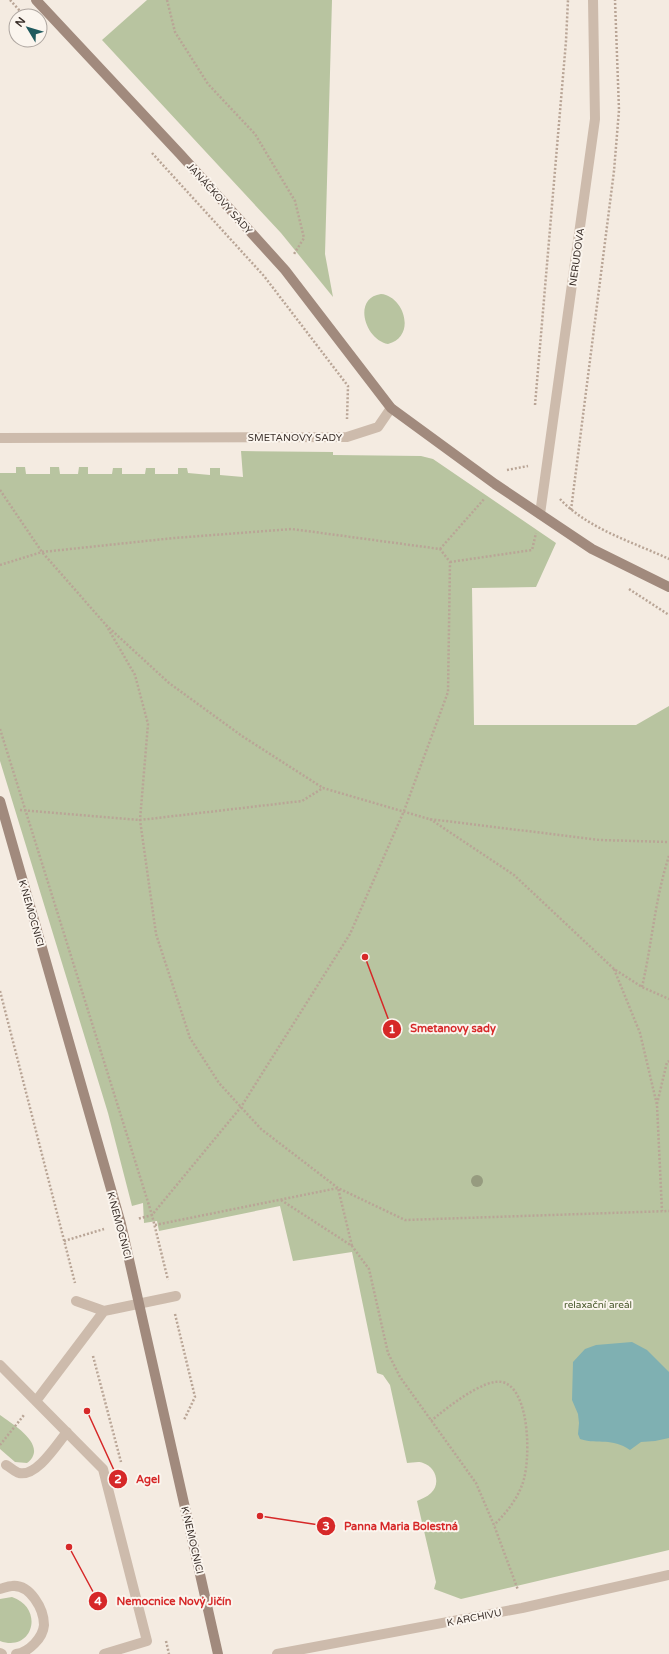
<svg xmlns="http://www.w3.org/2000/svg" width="669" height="1654" viewBox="0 0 669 1654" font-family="'Varela Round',sans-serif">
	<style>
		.green { fill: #b8c4a0 }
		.water { fill: #7fb0b2 }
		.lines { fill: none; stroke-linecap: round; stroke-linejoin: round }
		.path { stroke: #b9a596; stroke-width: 2.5; stroke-dasharray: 2 2; stroke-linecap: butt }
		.lane { stroke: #cdbbac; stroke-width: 10 }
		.street { stroke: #cdbbac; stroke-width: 10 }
		.secondary { stroke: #a18a7d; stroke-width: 10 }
		.tree { fill: #969b7f }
		.labels { text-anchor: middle; stroke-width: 4; stroke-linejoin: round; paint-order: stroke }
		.street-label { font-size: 10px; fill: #3b302b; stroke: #fbf5ee }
		.park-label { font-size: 10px; fill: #4a5a2e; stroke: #fbf5ee }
		.leader { fill: none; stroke: #d62828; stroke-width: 1.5 }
		.callout-dot { fill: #d62828; stroke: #fbf5ee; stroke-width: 1.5 }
		.mark-label { font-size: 12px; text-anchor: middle; font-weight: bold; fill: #fff }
		.callout-label { font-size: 11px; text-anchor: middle; font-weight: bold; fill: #d62828; stroke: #fbf5ee; stroke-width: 4; stroke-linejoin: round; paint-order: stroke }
	</style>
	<rect width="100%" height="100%" fill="#f4ebe1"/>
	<path class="green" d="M147,0h185l-7,254 8,43 -52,-64 -179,-193z
		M381,294c23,2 36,42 7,50 -23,-4 -36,-46 -7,-50z
		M241,451l92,1v3l88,1 12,3 123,84 -20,44 -64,1 2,137h162l33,-19v844l-208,49 -27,-10 2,-7 -19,-81c4,-2 10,-4 14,-8 10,-9 5,-26 -8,-30 -4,-2 -11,0 -16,0l-17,-78 -7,-10 -6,-2 -25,-121 -59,9 -13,-55 -121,25 -2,-10 -13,2 -1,-20 -11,3 -24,-93 -108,-352v-288h16v-6h9l1,7h24v-7h9l1,7h18l1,-7h9v7h24l1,-6h9v6h23l1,-6h9v6h23v-6h9l1,5 22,2v-7h10v7l23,2z
		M0,1415c14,10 49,31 27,48l-12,-1 -15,-13z
		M12,1597c33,11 21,56 -12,44v-42z"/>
	<path class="water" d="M632,1342l15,8 22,22v66l-14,3 -14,1 -11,8c-19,-13 -30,-5 -50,-11l-2,-5 1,-11 -1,-9 -6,-14 1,-38 12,-13 11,-4z"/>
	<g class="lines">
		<path class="path" d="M10,0l10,11
			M167,0l8,32 33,52 47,50 40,67 9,37 -10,16
			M152,153l112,123 84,110 -1,33
			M535,405l31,-364 2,-41
			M507,470l21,-4
			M0,490l42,62 64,73 63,58 73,53 81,52
			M560,499c28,30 73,43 109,60
			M571,510l43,-339 5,-61 -4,-110
			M440,549l45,-51
			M450,562l82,-12 4,-17
			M0,565l42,-13 132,-14 118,-9 148,20 10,13 -2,130 -44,119 -54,123 -109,173 -89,108 -15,4
			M629,589l40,26
			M106,625l29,50 13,49 -8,96 16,114 34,104 29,45 42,46 77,59 67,32 264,-9
			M0,729l152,486 16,65
			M20,810l120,10 162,-19 21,-13 106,31 171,21 69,2
			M430,819l84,56 100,94 28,18 27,12
			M614,969l26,64 17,72 5,106
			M642,987c10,-43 13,-89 27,-131
			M0,991l75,292
			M657,1104l10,-42 2,-1
			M281,1200l71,46 17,23 19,84 12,24 76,106 18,42 24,65
			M155,1225l183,-37 14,58
			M64,1241l40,-12
			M175,1314l20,83 -11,23
			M93,1356l28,106
			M431,1421c14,-12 53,-43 71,-39 29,6 29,82 20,103 -6,16 -16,28 -28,40
			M0,1445l24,-30
			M166,1641l3,13"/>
		<path class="lane" d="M76,1301l28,10
			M0,1365l103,104 44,172 -43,13
			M36,1401l68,-90 72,-15
			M6,1465c4,2 9,7 13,8 18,4 38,-29 48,-41
			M0,1589c4,-1 8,-3 12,-3 18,-2 32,23 32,39 -1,13 -15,27 -28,29
			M0,1653l2,1"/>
		<path class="street" d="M0,438l347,-1 31,-10 13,-19
			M540,514l55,-395 -2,-119
			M277,1654l245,-46 147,-33"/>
		<path class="secondary" d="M36,0l144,154 105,116 106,138 104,76 97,65 77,38
			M0,801l121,423 97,430"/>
	</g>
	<circle class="tree" cx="477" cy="1181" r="6"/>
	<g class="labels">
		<g class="street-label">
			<text transform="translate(220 198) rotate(48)" y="4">JANÁČKOVY SADY</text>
			<text transform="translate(576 257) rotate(-82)" y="4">NERUDOVA</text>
			<text x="295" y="441">SMETANOVY SADY</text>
			<text transform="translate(32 913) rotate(74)" y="4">K NEMOCNICI</text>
			<text transform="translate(120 1225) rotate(75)" y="4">K NEMOCNICI</text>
			<text transform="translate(193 1540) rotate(77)" y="4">K NEMOCNICI</text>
			<text transform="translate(474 1617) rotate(-11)" y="4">K ARCHIVU</text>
		</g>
		<g class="park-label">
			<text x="598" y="1308">relaxační areál</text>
		</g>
	</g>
	<path class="leader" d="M365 957L392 1029M87 1411L118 1479M260 1516L326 1526M69 1547L98 1601"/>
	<g class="callout-dot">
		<circle cx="365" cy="957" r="4"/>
		<circle cx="87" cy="1411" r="4"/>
		<circle cx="260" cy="1516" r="4"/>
		<circle cx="69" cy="1547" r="4"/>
		<circle cx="392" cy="1029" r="10"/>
		<circle cx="118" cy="1479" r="10"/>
		<circle cx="326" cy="1526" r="10"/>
		<circle cx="98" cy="1601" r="10"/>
	</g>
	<g class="mark-label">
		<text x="392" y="1033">1</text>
		<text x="118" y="1483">2</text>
		<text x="326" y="1530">3</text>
		<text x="98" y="1605">4</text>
	</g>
	<g class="callout-label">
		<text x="453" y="1032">Smetanovy sady</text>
		<text x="148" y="1483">Agel</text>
		<text x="401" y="1530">Panna Maria Bolestná</text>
		<text x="174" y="1605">Nemocnice Nový Jičín</text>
	</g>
	<g transform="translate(28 28) rotate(308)"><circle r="19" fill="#fbf5ee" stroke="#aea6a0"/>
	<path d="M0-3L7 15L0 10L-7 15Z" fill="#1f5a5e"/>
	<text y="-6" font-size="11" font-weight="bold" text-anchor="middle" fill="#3b302b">N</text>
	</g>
</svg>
